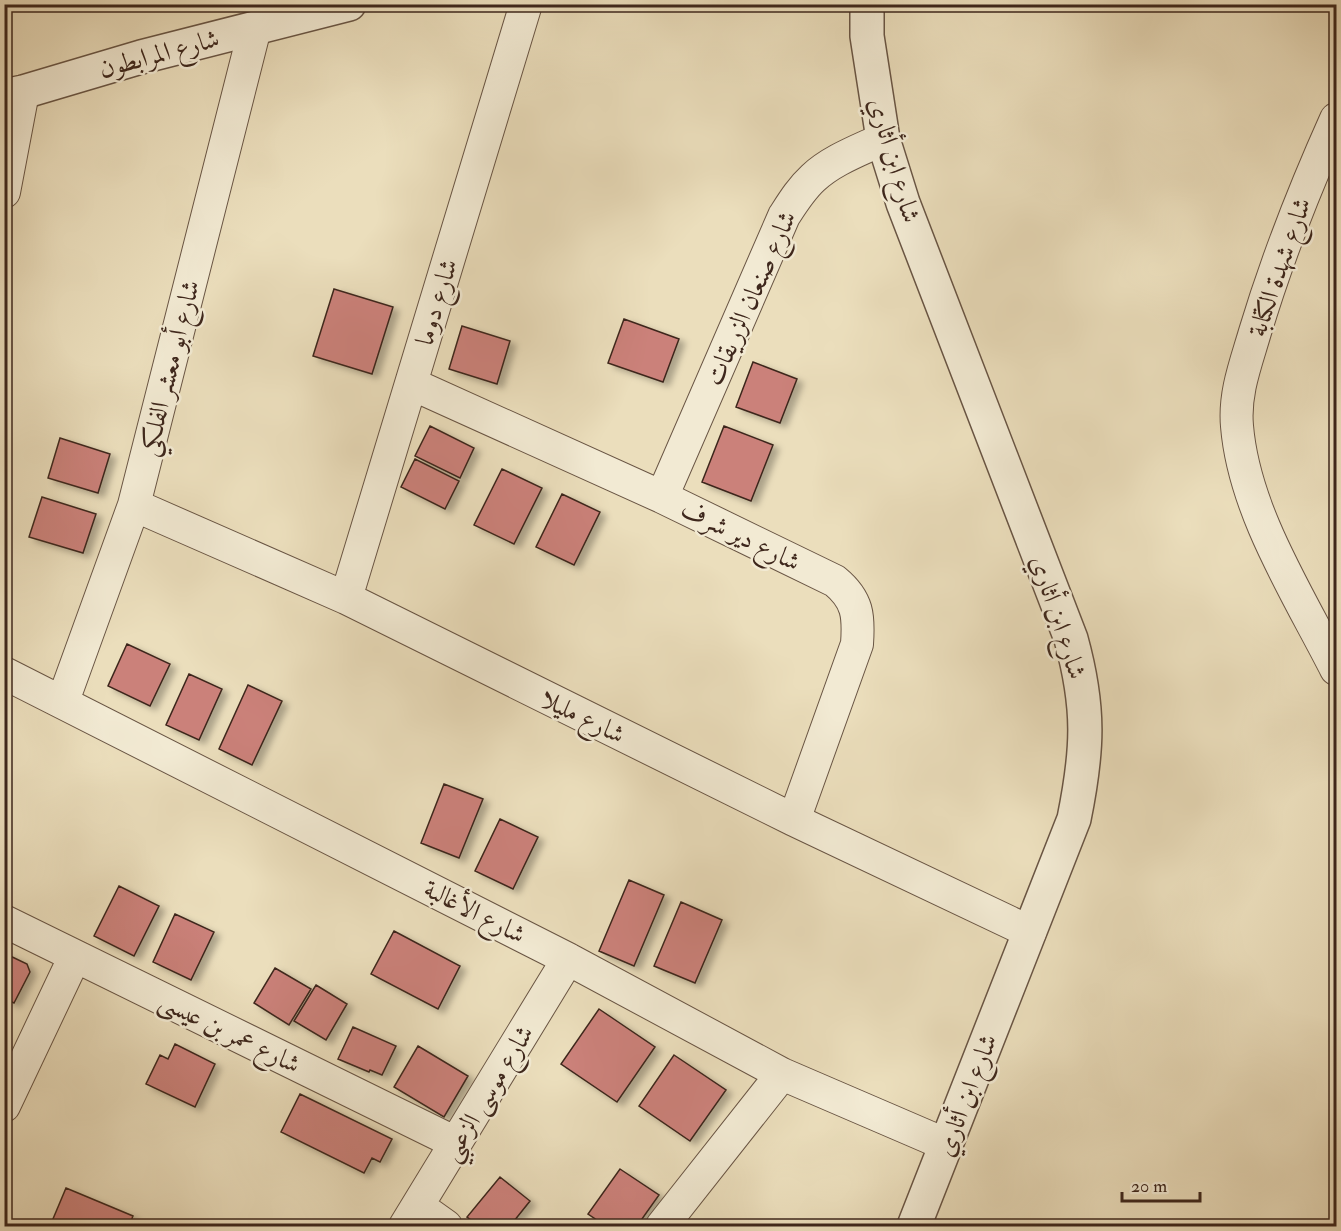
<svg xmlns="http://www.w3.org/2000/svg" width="1341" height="1231" viewBox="0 0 1341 1231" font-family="'IM FELL Double Pica',Amiri,serif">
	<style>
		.building { fill: #cb817a; stroke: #3e271c; stroke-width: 1.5; filter: url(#shadow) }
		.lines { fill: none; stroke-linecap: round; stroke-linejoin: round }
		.minor-casing { stroke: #695544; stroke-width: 34 }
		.tertiary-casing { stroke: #695544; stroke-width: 36 }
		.minor { stroke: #f2ead3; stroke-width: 32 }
		.tertiary { stroke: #f2ead3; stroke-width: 33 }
		.labels { text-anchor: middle; stroke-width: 5; stroke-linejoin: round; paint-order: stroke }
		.street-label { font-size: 26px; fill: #3e271c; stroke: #f2ead3 }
	</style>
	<defs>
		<filter id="shadow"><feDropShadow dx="6" dy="4" stdDeviation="3" flood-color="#0004"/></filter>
	</defs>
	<rect width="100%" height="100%" fill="#ebdebc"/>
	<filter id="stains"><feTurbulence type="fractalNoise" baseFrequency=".00333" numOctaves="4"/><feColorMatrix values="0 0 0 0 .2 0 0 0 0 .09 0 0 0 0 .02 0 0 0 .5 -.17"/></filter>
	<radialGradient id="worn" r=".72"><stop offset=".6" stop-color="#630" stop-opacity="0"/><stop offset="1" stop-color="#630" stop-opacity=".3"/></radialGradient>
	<path class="building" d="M334,289l59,18 -21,67 -59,-18z
		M624,319l55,20 -16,43 -55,-19z
		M462,326l48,15 -13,43 -48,-15z
		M753,362l44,17 -17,44 -44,-16z
		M430,426l44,22 -14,30 -45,-22z
		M724,426l49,19 -22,56 -49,-19z
		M60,438l50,16 -12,39 -50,-15z
		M415,459l44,22 -14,28 -44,-22z
		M502,469l40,19 -28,56 -40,-19z
		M562,494l38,18 -26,53 -38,-18z
		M42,497l54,17 -13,39 -54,-16z
		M127,644l43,20 -20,42 -42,-20z
		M189,674l33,15 -23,51 -33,-15z
		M248,685l34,16 -30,64 -33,-16z
		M444,784l39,15 -24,59 -38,-15z
		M500,819l38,18 -25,52 -38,-18z
		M629,880l35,15 -30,71 -35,-15z
		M119,886l40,20 -25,50 -40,-20z
		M681,902l41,18 -27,63 -41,-17z
		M175,914l39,18 -23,48 -38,-18z
		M394,931l66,35 -22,43 -67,-35z
		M4,953l23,11 3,8 -16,31 -10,-5z
		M275,968l36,21 -22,36 -35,-22z
		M316,985l31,19 -21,36 -32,-19z
		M599,1009l56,38 -38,55 -56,-38z
		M353,1027l43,19 -14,29 -12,-5 -1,2 -31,-13z
		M175,1044l40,20 -20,43 -49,-23 14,-29 8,4z
		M418,1046l50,30 -24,41 -50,-30z
		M674,1055l52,35 -36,51 -51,-35z
		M300,1094l92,45 -12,23 -8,-4 -8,15 -83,-41z
		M620,1169l39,26 -22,31h-31l-18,-12z
		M500,1177l30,24 -20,25h-31l-12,-9z
		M66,1188l67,28 -4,10h-79z"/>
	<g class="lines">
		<defs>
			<path id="minor" d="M1336,119c-31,69 -59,140 -81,213 -9,31 -21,61 -18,94 7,85 61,168 99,243
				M4,192l19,-100
				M412,384l250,113 173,84c23,19 24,35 22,63l-63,176
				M662,497l122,-281c9,-14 17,-27 29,-38 19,-18 47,-28 70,-39
				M134,505l212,93 448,222 236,112
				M346,598l180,-594
				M4,673l564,286 214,115 165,71
				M63,701l71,-196 121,-477
				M4,921l452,222
				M4,1106l71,-150
				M418,1206l28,20
				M405,1226l163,-267
				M662,1226l120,-152"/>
			<path id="tertiary" d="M867,4v32l16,103 20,64 168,436c19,69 17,111 3,180l-160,407
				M4,96l19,-4 118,-35 208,-53"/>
		</defs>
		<use href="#minor" class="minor-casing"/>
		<use href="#tertiary" class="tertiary-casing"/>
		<use href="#minor" class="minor"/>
		<use href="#tertiary" class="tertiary"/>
	</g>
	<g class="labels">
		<g class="street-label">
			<text transform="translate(159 53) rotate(-15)" y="9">شارع المرابطون</text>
			<text transform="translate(895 160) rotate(74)" y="9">شارع ابن أثاري</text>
			<text transform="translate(1279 267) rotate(-71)" y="9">شارع شهدة الكتابة</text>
			<text transform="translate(750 298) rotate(-66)" y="9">شارع صنعان الزريقات</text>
			<text transform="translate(436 302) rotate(-73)" y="9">شارع دوما</text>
			<text transform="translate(169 368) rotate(-76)" y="9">شارع أبو معشر الفلكي</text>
			<text transform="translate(741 535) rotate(26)" y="9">شارع دير شرف</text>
			<text transform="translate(1059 617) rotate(72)" y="9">شارع ابن أثاري</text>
			<text transform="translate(583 716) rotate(26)" y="9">شارع مليلا</text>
			<text transform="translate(475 911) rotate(27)" y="9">شارع الأغالبة</text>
			<text transform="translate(230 1032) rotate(26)" y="9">شارع عمر بن عيسى</text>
			<text transform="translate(487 1093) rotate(-59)" y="9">شارع موسى الزعبي</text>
			<text transform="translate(966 1095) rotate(-69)" y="9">شارع ابن أثاري</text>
		</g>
	</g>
	<rect width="1341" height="1231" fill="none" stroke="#ebdebc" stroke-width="24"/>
	<rect x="6" y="6" width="1329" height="1219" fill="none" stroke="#3e271c" stroke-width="3"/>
	<rect x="12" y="12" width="1317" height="1207" fill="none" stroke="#3e271c" stroke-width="1.5"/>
	<path d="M1122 1192v9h78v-9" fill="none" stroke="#3e271c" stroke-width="3"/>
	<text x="1131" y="1192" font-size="18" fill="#3e271c" stroke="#f2ead3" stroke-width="4.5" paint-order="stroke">20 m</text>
	<rect width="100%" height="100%" filter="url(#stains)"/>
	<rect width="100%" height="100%" fill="url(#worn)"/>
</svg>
